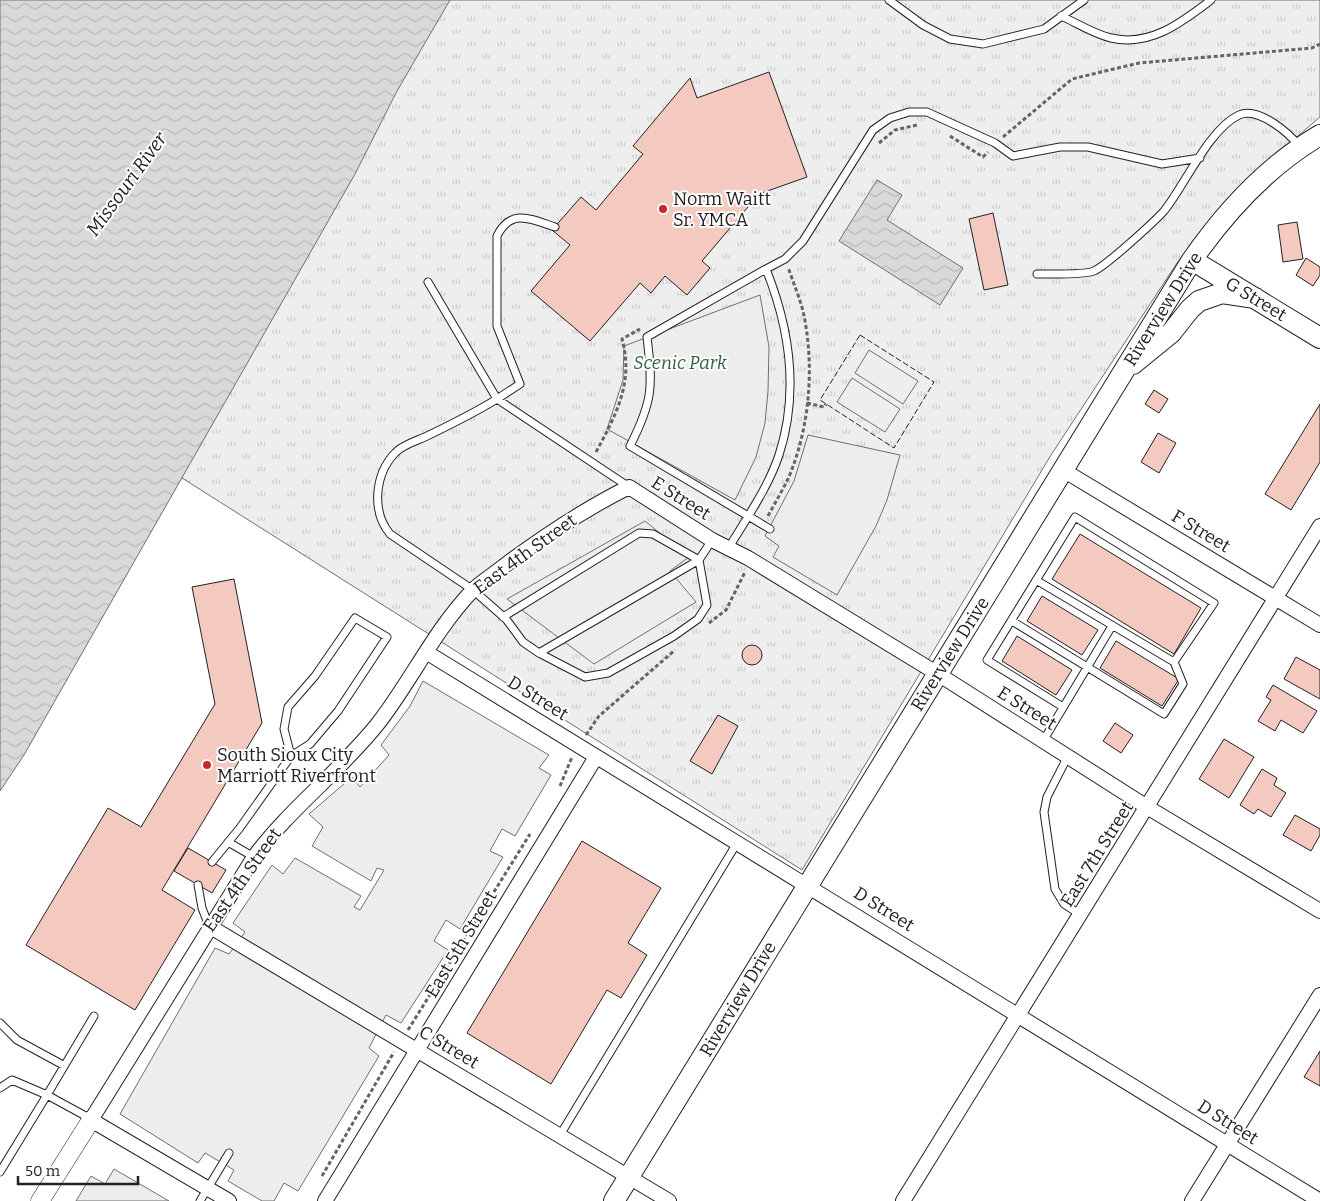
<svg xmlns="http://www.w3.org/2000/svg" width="1320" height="1201" viewBox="0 0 1320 1201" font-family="Bitter,serif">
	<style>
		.park { fill: url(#park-tufts); stroke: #6f6f6f }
		.garden { fill: #eee; stroke: #6f6f6f }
		.parking { fill: #ededed; stroke: #6f6f6f }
		.water { fill: url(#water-waves); stroke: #6f6f6f }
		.building { fill: #f3c9c0; stroke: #222 }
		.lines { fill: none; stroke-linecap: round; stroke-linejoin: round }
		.service-casing { stroke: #222; stroke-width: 9 }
		.minor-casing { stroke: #222; stroke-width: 16 }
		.tertiary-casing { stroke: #222; stroke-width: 19 }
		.secondary-casing { stroke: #222; stroke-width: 22 }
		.path { stroke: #646464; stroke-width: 3; stroke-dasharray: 4 2.5; stroke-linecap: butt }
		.service { stroke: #fff; stroke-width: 7 }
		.minor { stroke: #fff; stroke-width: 14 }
		.tertiary { stroke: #fff; stroke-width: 18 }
		.secondary { stroke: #fff; stroke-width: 20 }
		.fence { stroke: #222; stroke-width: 1; stroke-dasharray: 6 2.5; stroke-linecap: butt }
		.poi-dot { fill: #c62828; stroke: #fff; stroke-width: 2 }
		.labels { text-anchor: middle; stroke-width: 4; stroke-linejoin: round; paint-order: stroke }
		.poi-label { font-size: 18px; fill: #222; stroke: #fff; text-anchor: start }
		.street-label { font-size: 18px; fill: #222; stroke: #fff }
		.park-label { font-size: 18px; font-style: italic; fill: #2f5e38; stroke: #fff }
		.water-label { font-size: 19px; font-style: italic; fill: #222; stroke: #fff }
	</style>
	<defs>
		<pattern id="park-tufts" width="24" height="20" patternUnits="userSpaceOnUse" patternTransform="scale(1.25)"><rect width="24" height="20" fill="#eee"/><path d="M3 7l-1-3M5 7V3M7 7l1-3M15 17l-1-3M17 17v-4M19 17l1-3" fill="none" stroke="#ccc"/></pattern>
		<pattern id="water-waves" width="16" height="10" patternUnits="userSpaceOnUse" patternTransform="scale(1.25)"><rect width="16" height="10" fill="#d9d9d9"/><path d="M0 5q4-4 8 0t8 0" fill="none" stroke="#bababa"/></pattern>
	</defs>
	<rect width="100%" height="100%" fill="#fff"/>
	<path class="park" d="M367,0h953v117l-77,66 -66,80 -126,192 -249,415 -620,-392 173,-467z"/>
	<path class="garden" d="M869,350l49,31 -15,23 -48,-31z
		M852,378l48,31 -15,23 -48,-30z"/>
	<path class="parking" d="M760,295l9,52 -1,44 -3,32 -9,34 -21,43 -128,-71 16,-49 1,-34z
		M808,435l92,20 -13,45 -11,26 -39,69 -64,-38 6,-11 -14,-10 29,-55z
		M645,521l44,36 -19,14 26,31 -102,62 -87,-65z
		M423,681l126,74 -10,13 12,7 -36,61 -13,-7 -12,22 13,6 -43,72 -14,-9 -12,21 14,9 -47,73 -15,-8 -17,33 10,8 -81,135 -14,-8 -10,18h-12l-34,-20 6,-11 -29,-17 -7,10 -78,-49 95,-166 14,6 16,-22 -12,-9 39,-58 11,9 12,-16 66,38 -7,11 6,3 24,-40 -7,-2 -6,13 -59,-35 11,-19 -14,-13 43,-37 8,10 29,-32 -8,-10 29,-39z
		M114,1169l55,32h-93l15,-25 14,8z"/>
	<path class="water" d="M0,0h450l-53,91 -42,83 -331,581 -24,36z
		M877,180l25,15 -15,25 76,48 -23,37 -101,-64z"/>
	<path class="building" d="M769,72l38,105 -48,17 -57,67 8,7 -23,27 -22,-19 -14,17 -11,-10 -50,58 -59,-50 39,-46 -18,-15 29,-33 15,13 47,-56 -10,-8 57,-68 7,20z
		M993,213l15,72 -24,5 -15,-71z
		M1297,222l6,37 -20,3 -5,-37z
		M1306,258l14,9v8l-7,11 -17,-11z
		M1154,390l14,9 -9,14 -14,-9z
		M1320,404v58l-29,48 -26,-16z
		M1158,433l18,10 -17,30 -18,-11z
		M1080,534l121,74 -27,46 -122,-75z
		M234,579l28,144 -100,167 33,20 -60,100 -109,-65 82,-137 33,19 74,-123 -23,-117z
		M1042,596l56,34 -16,25 -55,-34z
		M1017,636l55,34 -16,25 -54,-34z
		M1116,641l63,38 -17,27 -62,-38z
		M742 655a10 10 0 1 1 20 0a10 10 0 1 1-20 0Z
		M1296,657l24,13v29l-36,-20z
		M1273,685l44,26 -14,22 -22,-13 -6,11 -17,-10 13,-21 -5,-3z
		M718,715l20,11 -26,48 -22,-13z
		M1115,723l18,12 -12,18 -18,-12z
		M1224,739l30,18 -25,41 -30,-19z
		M1262,769l15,9 -3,7 12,8 -15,24 -13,-8 -4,5 -14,-9z
		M1295,815l25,14v6l-9,16 -28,-16z
		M582,841l79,47 -33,55 19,12 -26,43 -14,-8 -56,94 -84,-51z
		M188,848l38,22 -14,23 -38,-22z
		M1320,1051v35l-16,-9z"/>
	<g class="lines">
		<defs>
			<path id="service" d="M889,0l34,25 27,14 33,5 61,-15 40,-29
				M1061,16c16,7 33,18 50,22 39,9 70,-15 100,-38
				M766,269l-119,68c6,49 6,64 -17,109l140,83
				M1037,274c12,0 48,1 57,-3 13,-6 60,-49 70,-60 21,-26 45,-82 75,-96 19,-9 50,18 61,32
				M428,282l69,117 23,-15 -23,-58v-90c14,-28 34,-17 58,-9
				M629,487l-132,-88c-23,14 -47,26 -72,38 -9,4 -23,8 -30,16 -20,21 -24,58 -5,81l83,56 33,29 17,23 16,11 46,24 23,-4 66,-37 24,-17 9,-14 -8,-45 13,-20
				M728,549c18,-30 40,-61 51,-94 20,-62 11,-126 -13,-186l19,-10 18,-18 70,-111 17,-12 19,-6h18l68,31 18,13 47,-9h28l74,17 38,-6
				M1036,580l138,82
				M503,617l136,-84 14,1 46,26
				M1012,621l152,93 19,-30 -9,-22 40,-59 -139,-86 -88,143 76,47
				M539,653l160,-93
				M1043,741l69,-115
				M1068,756l-21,41 -3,15 11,77 9,15 17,11
				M228,842l26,15
				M212,862l27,-33 52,-73 19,-12 28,-33 49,-74 -32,-19 -40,58 -27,31 -4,22 7,27
				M198,885l4,23 7,18
				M0,1023l17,17 46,25
				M0,1088l12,-8 35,15 -47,77
				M91,1119l-44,-24 47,-79
				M560,1135l177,-292
				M200,1201l29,-48"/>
			<path id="minor" d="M1063,470l257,155
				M426,652l894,549
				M209,926l460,275
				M229,1201l-138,-81 163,-263c37,-50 88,-87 126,-136 32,-42 55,-91 92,-130 9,-9 22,-17 32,-25 40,-30 81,-57 125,-79l83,53 36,18 190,116 209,133 173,104
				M325,1201l271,-444
				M903,1201l417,-675
				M1192,1201l128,-206"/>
			<path id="tertiary" d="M40,1201l51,-81"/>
			<path id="secondary" d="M1192,260l128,78
				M1133,364l38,-31 19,-24 9,-8 23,-8 33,5
				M614,1201l578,-941c34,-49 77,-95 128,-125"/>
		</defs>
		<use href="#service" class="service-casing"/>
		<use href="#minor" class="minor-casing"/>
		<use href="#tertiary" class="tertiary-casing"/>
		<use href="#secondary" class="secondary-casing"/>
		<path class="path" d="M950,136l33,21 5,-5
			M1003,137l69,-58 67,-16 173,-15 8,-4
			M879,143l16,-13 22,-5
			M807,403l17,4 2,-3
			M596,452c20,-37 38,-70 26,-113l18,-10
			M768,516c7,-13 14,-25 20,-37 22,-51 27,-114 15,-168 -4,-15 -10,-29 -15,-44
			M709,623l17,-13 19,-38
			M586,735l13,-19 76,-66
			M560,786l12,-29
			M408,1030l122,-196
			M322,1176l72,-124"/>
		<use href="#service" class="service"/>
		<use href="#minor" class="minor"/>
		<use href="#tertiary" class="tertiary"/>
		<use href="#secondary" class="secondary"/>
		<path class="fence" d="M860,335l74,47 -40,66 -74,-48z"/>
	</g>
	<g class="poi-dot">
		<circle cx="663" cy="209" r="5"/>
		<circle cx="207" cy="765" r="5"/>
	</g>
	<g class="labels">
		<g class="poi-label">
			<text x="673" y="205">Norm Waitt<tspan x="673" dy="21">Sr. YMCA</tspan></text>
			<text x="217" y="761">South Sioux City<tspan x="217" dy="21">Marriott Riverfront</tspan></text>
		</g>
		<g class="street-label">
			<text transform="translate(1256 299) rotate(31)" y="6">G Street</text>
			<text transform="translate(1163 309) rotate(-58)" y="6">Riverview Drive</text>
			<text transform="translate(681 498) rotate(32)" y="6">E Street</text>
			<text transform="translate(1201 531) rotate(31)" y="6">F Street</text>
			<text transform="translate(525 554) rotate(-36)" y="6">East 4th Street</text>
			<text transform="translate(950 654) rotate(-58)" y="6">Riverview Drive</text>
			<text transform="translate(538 698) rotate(32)" y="6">D Street</text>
			<text transform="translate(1027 708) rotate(32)" y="6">E Street</text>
			<text transform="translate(1097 854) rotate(-58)" y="6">East 7th Street</text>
			<text transform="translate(242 880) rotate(-55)" y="6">East 4th Street</text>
			<text transform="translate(884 909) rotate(32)" y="6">D Street</text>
			<text transform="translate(461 944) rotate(-59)" y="6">East 5th Street</text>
			<text transform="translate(738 999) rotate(-59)" y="6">Riverview Drive</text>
			<text transform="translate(449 1047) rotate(31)" y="6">C Street</text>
			<text transform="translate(1228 1122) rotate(32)" y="6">D Street</text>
		</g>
		<g class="park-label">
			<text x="680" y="369">Scenic Park</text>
		</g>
		<g class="water-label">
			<text transform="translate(126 184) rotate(-54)" y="7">Missouri River</text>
		</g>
	</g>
	<path d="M18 1176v8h120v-8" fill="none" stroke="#222222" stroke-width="2.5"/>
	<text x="25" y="1176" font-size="15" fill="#222222" stroke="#ffffff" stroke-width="4" paint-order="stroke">50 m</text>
</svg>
